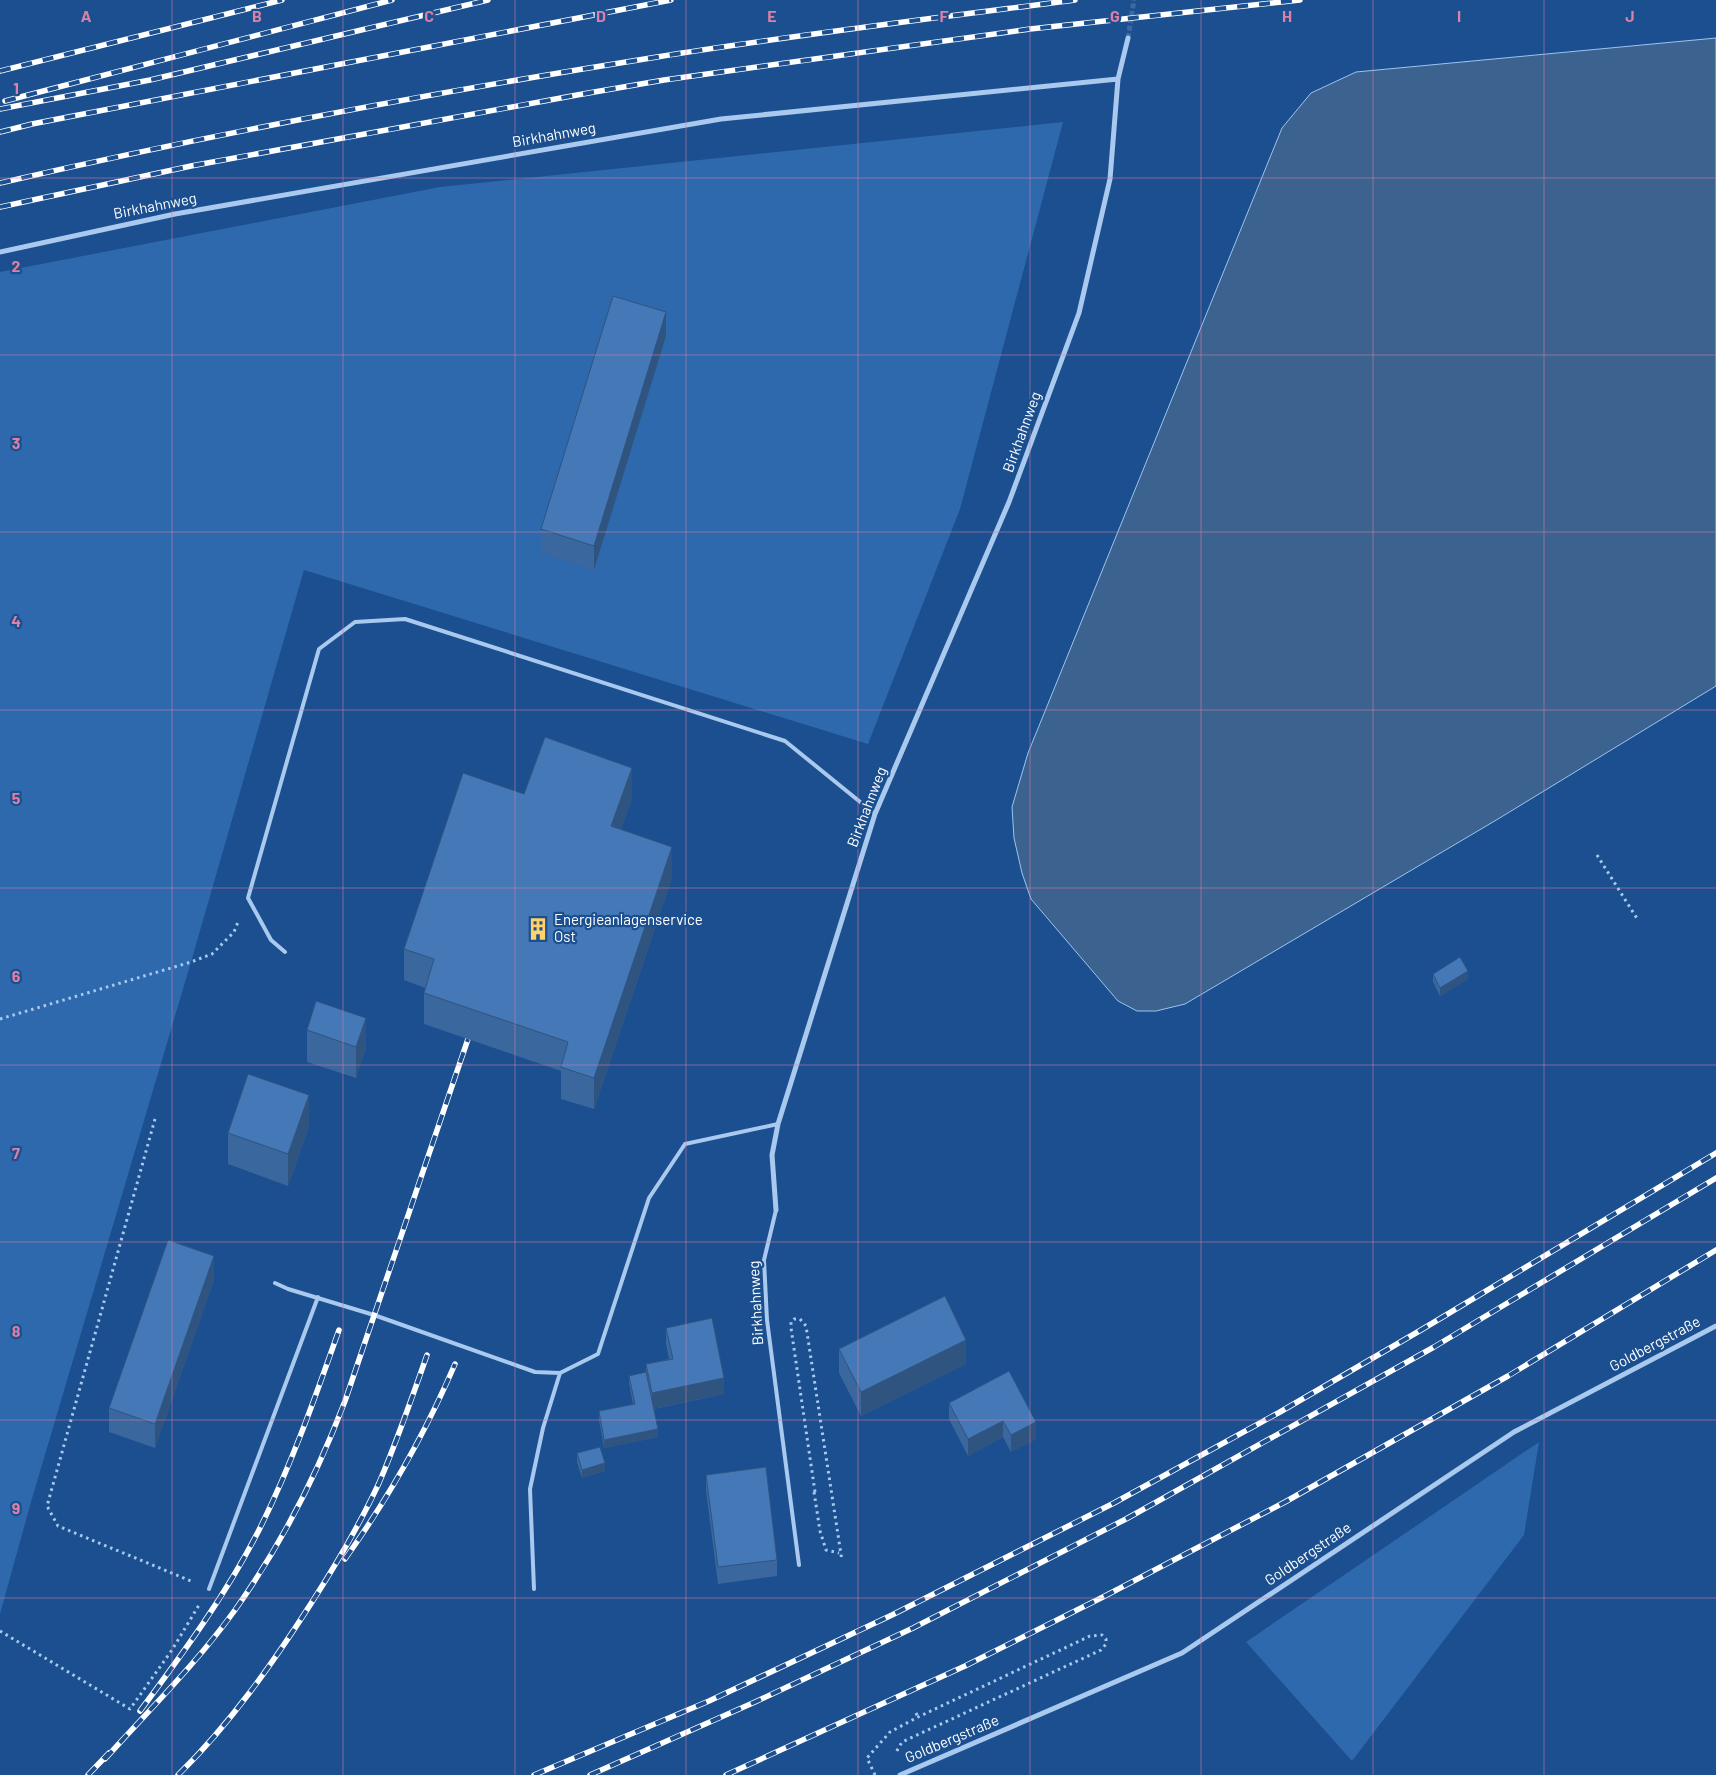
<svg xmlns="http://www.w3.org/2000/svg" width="1716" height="1775" viewBox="0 0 1716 1775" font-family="Barlow,sans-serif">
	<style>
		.green { fill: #2e69ad }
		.water { fill: #3c6290; stroke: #9cc4f0 }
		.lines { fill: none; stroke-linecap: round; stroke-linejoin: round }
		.minor-tunnel { stroke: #3d69a0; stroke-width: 5; stroke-dasharray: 5 2.5; stroke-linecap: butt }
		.path { stroke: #a9c9ee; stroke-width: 3; stroke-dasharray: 2.5 4; stroke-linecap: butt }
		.service { stroke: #a9c9ee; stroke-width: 4 }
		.minor { stroke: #a9c9ee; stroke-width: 5 }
		.rail-casing { stroke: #fff; stroke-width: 5.5 }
		.rail { stroke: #1b4f8f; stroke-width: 4; stroke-dasharray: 11; stroke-linecap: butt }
		.wall { fill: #3a679d }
		.shaded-wall { fill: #305480 }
		.building { fill: #4478b7; stroke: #305480 }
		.grid { fill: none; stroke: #dd80a5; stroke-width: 1; stroke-opacity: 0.55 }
		.labels { text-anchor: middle; stroke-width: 4.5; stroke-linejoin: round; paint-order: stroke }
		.street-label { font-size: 15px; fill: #fff; stroke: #1b4f8f }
		.poi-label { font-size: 15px; fill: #fff; stroke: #1b4f8f; text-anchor: start }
		.grid-label { font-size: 16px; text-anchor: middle; font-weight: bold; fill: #dd80a5; stroke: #1b4f8f; stroke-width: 4.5; stroke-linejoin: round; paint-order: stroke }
	</style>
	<rect width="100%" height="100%" fill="#1b4f8f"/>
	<path class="green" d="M1063,122l-103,387 -92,235 -564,-174 -113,392 -160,540 -31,112v-1342l440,-85z
		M1539,1442l-15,93 -172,226 -106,-119z"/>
	<path class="water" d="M1716,38v648l-218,133 -313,185 -29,7h-19l-19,-10 -87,-102 -9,-26 -8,-35 -2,-31 16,-54 254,-625 29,-35 45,-21z"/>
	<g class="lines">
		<path class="minor-tunnel" d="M1128,38l6,-38"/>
		<path class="path" d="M1597,855l41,65
			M0,1019l191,-57 21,-8 22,-22 4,-10
			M155,1119l-108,387 11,20 133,55
			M814,1492l6,39 6,19 13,3
			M815,1492l-24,-164v-6l3,-3h6l6,7 36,235
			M0,1631l130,78 42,-59 27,-45
			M916,1713l2,4
			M875,1775l-8,-17 23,-26 28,-15 172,-81 12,-1 4,4v5l-5,6 -199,92 -7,12"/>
		<path class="service" d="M285,952l-14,-12 -23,-42 71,-249 36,-27 50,-3 380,122 90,73
			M776,1210l-12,50 3,60 32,245
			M275,1283l13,6 86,26 161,57 25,1
			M209,1589l109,-292
			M534,1589l-4,-100 13,-61 17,-55 38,-19 51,-156 36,-54 93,-20"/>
		<path class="minor" d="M0,252l175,-38 546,-95 397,-40
			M776,1210l-4,-55 6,-31 97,-310 134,-312 70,-189 31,-134 8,-100 10,-41
			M900,1775l282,-122 332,-221 202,-106"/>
		<defs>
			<path id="rail" d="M0,71l282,-71
				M5,101l387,-101
				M0,109l150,-29 338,-80
				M0,132l32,-8 639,-124
				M0,183c217,-50 436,-91 657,-126 138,-22 278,-39 418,-57
				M0,207l191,-41 386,-71 87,-15 366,-51 270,-29
				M345,1559c44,-62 80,-125 110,-195
				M140,1711c43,-58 86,-116 119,-181 32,-64 56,-132 80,-200
				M105,1759c44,-49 92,-96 130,-149 46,-65 82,-135 110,-209l123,-362
				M88,1775l21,-22
				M178,1775c52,-51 95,-112 134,-173 25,-39 48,-78 67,-119 18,-42 33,-85 48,-128
				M534,1775l175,-74 183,-86 222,-112 166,-91 141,-82 295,-177
				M590,1775l165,-73 158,-74 213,-109 308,-172 282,-169
				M726,1775l239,-109 138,-69 182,-95 223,-126 208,-126"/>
		</defs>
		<use href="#rail" class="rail-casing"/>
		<use href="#rail" class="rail"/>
	</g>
	<path class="wall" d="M666,336l-72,234 -53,-17v-24z
		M524,794l108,5 -11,30 51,49 -78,231 -33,-10v-28l-137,-47v-31l1,-5 -21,-8v-31z
		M1433,974l35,5 -28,17 -7,-14z
		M307,1030l59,19 -10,29 -49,-16z
		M309,1127l-21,59 -60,-22v-31z
		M214,1280l-59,168 -46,-16v-24z
		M666,1328l58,66 -70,15 4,28 -54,11 -5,-28v-9l34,-7 -4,-20v-8l17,-4v-8l23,-5 -3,-15z
		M839,1349l127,15 -105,52 -22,-43z
		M1009,1371l27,68 -25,13 -8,-15 -35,19 -19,-37v-16z
		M577,1453l28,18 -23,7 -5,-16z
		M706,1475l71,85v16l-59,8 -12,-93z"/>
	<path class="shaded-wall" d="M666,312v24l-72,234v-24z
		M632,768v31l-21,58v-31z
		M672,847v31l-78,231v-31z
		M1468,971v8l-28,17v-8z
		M366,1018v31l-10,29v-31z
		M309,1095v32l-21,59v-32z
		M214,1256v24l-59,168v-24z
		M966,1340v24l-105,52v-24z
		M724,1378v16l-72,15v-16z
		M1003,1421v16l-35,19v-17z
		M1036,1422v17l-25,13v-17z
		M658,1429v8l-54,11v-8z
		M605,1463v8l-23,7v-8z"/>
	<path class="building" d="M613,296l53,16 -72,234 -53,-17z
		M545,737l87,31 -21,58 61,21 -78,231 -33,-11 7,-25 -144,-49 10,-34 -30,-10 59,-176 61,21z
		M1460,957l8,14 -28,17 -7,-14z
		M316,1001l50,17 -10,29 -49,-17z
		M248,1074l61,21 -21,59 -60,-21z
		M168,1240l46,16 -59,168 -46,-16z
		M945,1296l21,44 -105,52 -22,-43z
		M712,1318l12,60 -72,15 -6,-29 27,-5 -7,-31z
		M1009,1371l27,51 -25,13 -8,-14 -35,18 -19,-36z
		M646,1372l12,57 -54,11 -5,-29 36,-7 -6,-28z
		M600,1447l5,16 -23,7 -5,-17z
		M766,1467l11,93 -59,7 -12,-92z"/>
	<path class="grid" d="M172,0v1775M343,0v1775M515,0v1775M686,0v1775M858,0v1775M1030,0v1775M1201,0v1775M1373,0v1775M1544,0v1775M0,178h1716M0,355h1716M0,532h1716M0,710h1716M0,888h1716M0,1065h1716M0,1242h1716M0,1420h1716M0,1598h1716"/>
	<defs>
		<symbol id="building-bare" viewBox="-9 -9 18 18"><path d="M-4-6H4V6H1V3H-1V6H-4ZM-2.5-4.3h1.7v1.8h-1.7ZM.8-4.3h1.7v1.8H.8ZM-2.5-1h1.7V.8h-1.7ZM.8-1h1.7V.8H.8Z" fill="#ffd166" stroke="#1b4f8f" stroke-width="2.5" paint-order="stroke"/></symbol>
	</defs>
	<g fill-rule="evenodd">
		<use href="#building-bare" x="522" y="913" width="32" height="32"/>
	</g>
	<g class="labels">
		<g class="street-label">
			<text transform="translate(554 135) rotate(-10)" y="5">Birkhahnweg</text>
			<text transform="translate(155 206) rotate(-11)" y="5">Birkhahnweg</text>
			<text transform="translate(1022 432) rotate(-70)" y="5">Birkhahnweg</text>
			<text transform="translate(867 807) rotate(-69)" y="5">Birkhahnweg</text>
			<text transform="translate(756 1303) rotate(-93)" y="5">Birkhahnweg</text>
			<text transform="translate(1655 1344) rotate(-28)" y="5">Goldbergstraße</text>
			<text transform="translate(1308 1554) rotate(-34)" y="5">Goldbergstraße</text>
			<text transform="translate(952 1739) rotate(-23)" y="5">Goldbergstraße</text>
		</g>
		<g class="poi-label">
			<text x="554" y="925">Energieanlagenservice<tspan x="554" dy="17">Ost</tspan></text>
		</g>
	</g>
	<g class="grid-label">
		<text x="86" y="22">A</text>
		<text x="257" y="22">B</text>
		<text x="429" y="22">C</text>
		<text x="601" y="22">D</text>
		<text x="772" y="22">E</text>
		<text x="944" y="22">F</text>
		<text x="1115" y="22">G</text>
		<text x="1287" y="22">H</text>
		<text x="1459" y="22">I</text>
		<text x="1630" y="22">J</text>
		<text x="16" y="94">1</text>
		<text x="16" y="272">2</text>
		<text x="16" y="449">3</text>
		<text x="16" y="627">4</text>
		<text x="16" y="804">5</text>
		<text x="16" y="982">6</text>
		<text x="16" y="1159">7</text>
		<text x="16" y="1337">8</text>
		<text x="16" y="1514">9</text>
	</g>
</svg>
